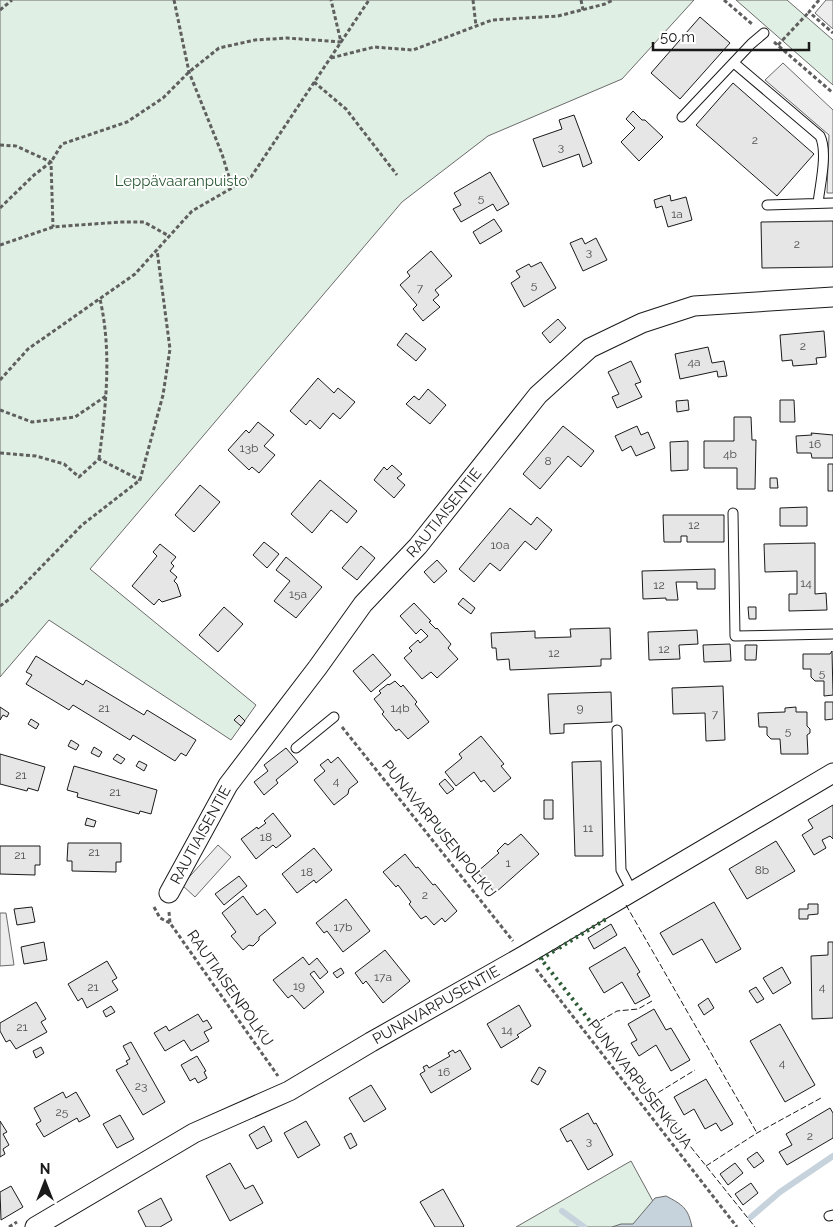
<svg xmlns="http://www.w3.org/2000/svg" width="833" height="1227" viewBox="0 0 833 1227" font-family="Raleway,sans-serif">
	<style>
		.green { fill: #e0efe3; stroke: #6a6a6a }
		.parking { fill: #ededed; stroke: #6a6a6a }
		.water { fill: #c6d2dc; stroke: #6a6a6a }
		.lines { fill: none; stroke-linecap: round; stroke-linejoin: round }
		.stream { stroke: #c6d2dc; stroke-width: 6 }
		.building { fill: #e6e6e6; stroke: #1a1a1a }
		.lane-casing { stroke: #1a1a1a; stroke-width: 11 }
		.street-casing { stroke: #1a1a1a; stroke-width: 21 }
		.path { stroke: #5f5f5f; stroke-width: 3; stroke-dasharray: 4 2.5; stroke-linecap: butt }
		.lane { stroke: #fff; stroke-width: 9 }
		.street { stroke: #fff; stroke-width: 19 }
		.hedge { stroke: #2b5a34; stroke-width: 4; stroke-dasharray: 2.5 4; stroke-linecap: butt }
		.fence { stroke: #1a1a1a; stroke-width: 1; stroke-dasharray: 6 2.5; stroke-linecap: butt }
		.labels { text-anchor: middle; stroke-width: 4; stroke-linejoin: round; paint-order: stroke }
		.number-label { font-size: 12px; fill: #4d4d4d }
		.park-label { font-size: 15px; fill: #2b5a34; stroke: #fff }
		.street-label { font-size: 15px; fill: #1a1a1a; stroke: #fff }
	</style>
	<rect width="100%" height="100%" fill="#fff"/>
	<path class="green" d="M0,0h694l-72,79 -134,57 -86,66 -312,367 166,136 -25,35 -182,-120 -49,57z
		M736,0h51l46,40v45z
		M631,1161l36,66h-151z"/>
	<path class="parking" d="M826,0h7v29l-18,-16z
		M783,63l50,47v83h-6l2,-58 -64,-55z
		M218,845l13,12 -36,40 -13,-12z
		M0,913h6l8,52 -14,1z"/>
	<path class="water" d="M666,1196c17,9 22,12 26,31h-80l9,-3h12l22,-26z"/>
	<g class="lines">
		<path class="stream" d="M562,1211l22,16
			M751,1217l29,-25 53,-36"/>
	</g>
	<path class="building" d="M700,17l30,26 -50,56 -29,-26z
		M733,83l81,71 -37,42 -81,-71z
		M633,111l9,9h3l18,17 -24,24 -18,-19 14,-14 -9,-9z
		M574,115l18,48 -9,4 -4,-13 -36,13 -10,-28 29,-10 -3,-9z
		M490,172l19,32 -12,7 -4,-7 -32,18 -8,-13 8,-4 -7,-12z
		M670,195l1,6 15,-4 6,23 -24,7 -6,-21 -6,2 -2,-8z
		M494,219l8,12 -22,13 -7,-12z
		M833,221v46l-71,1 -1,-46z
		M582,238l3,6 11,-6 11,22 -24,11 -13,-28z
		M431,251l21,25 -17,14 4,5 -6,5 7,7 -17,14 -10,-12 4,-4 -17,-20 10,-9 -3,-4z
		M541,262l15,26 -32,19 -13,-24 9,-6 -4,-6 13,-7 2,3z
		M558,319l8,9 -16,15 -8,-10z
		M824,331l2,26 -10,1 1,6 -24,2 -1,-6 -10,1 -2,-26z
		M406,333l20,16 -10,12 -19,-16z
		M708,347l4,16 12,-2 3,15 -9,1 -1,-6 -37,8 -5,-25z
		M631,361l10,21 -6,2 7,13 -25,11 -5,-11 7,-3 -11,-22z
		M318,378l16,15 4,-5 17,14 -15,17 -7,-6 -13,16 -10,-9 -4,5 -16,-14z
		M428,389l18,16 -16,19 -24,-20 8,-8 5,4z
		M688,400l1,10 -12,2 -1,-11z
		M780,400h14l1,22h-15z
		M734,417h17l1,23h4l-1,49h-18v-21h-33v-27h30z
		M258,422l16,13 -10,11 11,9 -16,18 -7,-6 -3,3 -21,-20 18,-20 3,3z
		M563,426l31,25 -13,16 -13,-11 -28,33 -17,-15z
		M637,426l4,9 7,-3 7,16 -19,8 -5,-10 -9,5 -7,-15z
		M811,433l22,2v23h-21l-1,-5h-14l-1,-17 16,-1z
		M688,441v29l-17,1 -1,-29z
		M828,464h5v27h-5z
		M392,465l10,9 -5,4 8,7 -11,13 -20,-18 10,-13 3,3z
		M770,478h7l1,10h-8z
		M320,480l37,31 -10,12 -16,-13 -19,23 -21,-19z
		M200,485l20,17 -26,30 -19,-17z
		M807,507v19h-27v-18z
		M510,508l21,17 6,-8 15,13 -16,20 -11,-9 -25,30 -10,-8 -16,19 -15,-13z
		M663,515h61v27h-37v-6h-6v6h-17z
		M264,542l15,12 -12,14 -14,-13z
		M815,543v51l11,-1 1,17 -38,1v-17h8v-23l-32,1 -1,-28z
		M160,544l16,13 -5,6 3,3 -4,5 7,6 -3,4 3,3 4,12 -19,6 -3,-3 -5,6 -22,-19 25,-30 -4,-4z
		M361,546l14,12 -18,22 -15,-12z
		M286,557l36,30 -26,31 -22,-17 16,-20 -14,-11z
		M437,560l10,11 -13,12 -10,-11z
		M715,569v20h-18v-7h-21l2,18h-12v-2l-23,1 -1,-28z
		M463,598l12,10 -4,6 -13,-10z
		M414,603l17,18 -2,1 7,7 1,-1 14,16 -3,4 10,11 -21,19 -6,-6 -9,7 -18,-21 8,-7 -3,-3 9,-8 2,3 8,-7 -7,-7 -5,5 -16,-18z
		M224,607l19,17 -25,28 -19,-17z
		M748,607h8v12h-7z
		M610,628l1,31h-10v7l-91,4 -1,-11 -12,1 -1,-12h-4l-1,-15 44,-2v7l36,-1 -1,-8z
		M697,630l1,14 -19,1 1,14 -31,1 -1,-28z
		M730,644l1,17 -27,1 -1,-17z
		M745,645h12l-1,15h-11z
		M832,651l1,44 -9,1v-15h-9l-4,-4v-8h-8v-15h27z
		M373,654l18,21 -20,17 -18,-21z
		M36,656l47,29 3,-5 58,35 3,-5 49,30 -10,16 -5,-3 -6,8 -42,-26 -3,5 -57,-35 -4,5 -43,-26 6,-9 -6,-3z
		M395,681l6,6 2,-2 14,17 -2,2 14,18 -21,17 -9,-10 -3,2 -14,-17 2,-2 -10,-13 7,-6 -2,-2 9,-7 1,1z
		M723,686l2,54 -19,1 -1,-28 -32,1 -1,-26z
		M611,692l1,30 -48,2v9l-14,1 -2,-40z
		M825,702h8v17l-8,1z
		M0,707l9,6 -2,4 -4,-2 -3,5z
		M796,707v5h11v14l3,3v4l-3,2 1,19h-27l-1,-15h-9l-4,-4v-8h-8l-1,-14 27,-1v-4z
		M239,715l6,6 -4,5 -7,-6z
		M31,719l8,5 -3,5 -8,-5z
		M481,736l23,28 -3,2 10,12 -17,14 -10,-12 -3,2 -7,-10 -18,14 -11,-14 17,-14 -3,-4z
		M71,740l8,5 -3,5 -8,-4z
		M94,747l8,5 -3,5 -8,-4z
		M286,748l12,14 -22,18 2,3 -14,12 -10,-13 14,-11 -4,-6z
		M0,754l45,13 -7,24 -10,-3 -1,3 -27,-7z
		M117,754l8,5 -4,5 -8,-5z
		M338,757l20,25 -9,7 -1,5 -14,11 -20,-25 11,-9 -5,-6 8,-6 3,4z
		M139,761l8,4 -3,6 -8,-5z
		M601,761l2,95h-28l-3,-94z
		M74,766l83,24 -6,24 -11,-3 -1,3 -62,-17 1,-4 -11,-3z
		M445,779l9,10 -7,5 -8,-10z
		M544,800h9v19h-9z
		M833,805v34l-3,-3 -8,4 4,8 -12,7 -12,-20 11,-7 -5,-8z
		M273,813l18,23 -15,12 -3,-3 -17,14 -15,-20 16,-12 1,2 8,-6 -2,-2z
		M87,818l9,3 -2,6 -9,-2z
		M521,834l18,20 -44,39 -18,-21 22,-19 -2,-2 8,-8 3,2z
		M776,841l19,30 -48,28 -18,-30z
		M68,843h53v19h-5v10l-44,-1v-10h-5z
		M0,846h40v19h-5v10l-35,-1z
		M314,848l18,22 -16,13 -2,-3 -17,13 -15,-19z
		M405,854l11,14 2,-1 15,18 2,-1 22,27 -12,11 -3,-4 -8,7 -8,-9 -5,3 -12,-15 2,-2 -13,-17 -2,2 -13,-15z
		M239,876l8,10 -23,19 -9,-11z
		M243,896l14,19 8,-6 11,14 -17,14v3l-6,6 -4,-1 -6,5 -12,-14 5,-4 -14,-19z
		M346,899l24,32 -27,21 -16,-21 -3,2 -8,-10z
		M714,902l27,47 -25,14 -14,-24 -29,16 -13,-22z
		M808,904h10v10l-10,1v4h-9v-10h9z
		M32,907l3,15 -18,3 -3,-16z
		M611,924l6,11 -23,14 -6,-11z
		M44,942l3,18 -23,4 -3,-17z
		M828,942h5v76l-21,1 -1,-63 17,-1z
		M625,947l15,25 -3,2 13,22 -15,8 -13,-22 -18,11 -15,-25z
		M385,950l25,31 -27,22 -17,-22 -3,3 -8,-11z
		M303,957l6,8 8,-7 11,14 -8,7 -6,-8 -4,3 14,18 -20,17 -12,-14 -4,3 -15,-18z
		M107,961l10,17 -5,3 6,9 -31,18 -5,-10 -4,3 -10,-17z
		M782,967l9,16 -18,11 -10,-16z
		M341,968l3,5 -7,5 -4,-5z
		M756,987l8,12 -7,4 -8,-12z
		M708,998l6,10 -10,7 -6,-10z
		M36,1002l10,17 -5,3 6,10 -31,17 -6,-9 -4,2 -6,-11v-8z
		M519,1005l12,21 -14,9 2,2 -18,11 -14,-24z
		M111,1006l4,6 -9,5 -3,-6z
		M654,1009l12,21 5,-2 19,32 -19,11 -15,-26 -17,11 -8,-13 6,-3 -9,-16z
		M198,1014l5,8 4,-2 5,8 -8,4 5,9 -18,10 -7,-11 -19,11 -11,-18 12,-7 3,5z
		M780,1024l35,61 -30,17 -35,-61z
		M131,1042l34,60 -22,13 -27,-45 12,-6 -2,-3 4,-2 -7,-13z
		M41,1047l3,6 -8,5 -3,-7z
		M453,1050l2,3 5,-3 11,19 -40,24 -11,-19 5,-3 -2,-4 4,-2 2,3 21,-12 -2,-3z
		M197,1056l9,15 -2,1 3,6 -9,5 -3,-5 -5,3 -9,-16z
		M539,1067l7,4 -8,14 -7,-4z
		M706,1079l27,45 -12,7 -5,-8 -11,6 -11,-20 -10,6 -10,-18z
		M371,1085l15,24 -22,13 -15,-24z
		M63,1092l3,6 10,-6 14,24 -11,6 -2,-4 -33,19 -8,-13 5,-3 -7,-13z
		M830,1108l3,5v25l-46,27 -8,-13 13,-7 -6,-11z
		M588,1113l6,11 2,-1 17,32 -25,15 -17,-30 -4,2 -7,-13z
		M120,1115l14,24 -17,9 -14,-24z
		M0,1121l7,11 -4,2 6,11 -6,4 2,5 -5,3z
		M306,1121l14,24 -22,13 -14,-25z
		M264,1126l8,15 -15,8 -8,-14z
		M351,1133l6,12 -7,4 -6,-12z
		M757,1152l7,9 -10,7 -7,-9z
		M230,1163l15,26 8,-4 10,18 -33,18 -24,-45z
		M735,1163l8,10 -15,12 -8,-11z
		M751,1183l7,10 -15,12 -8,-11z
		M11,1186l12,21 -22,13 -1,-28z
		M443,1189l21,37 -1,1h-28l-15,-25z
		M161,1198l11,22 -12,7h-14l-8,-16z"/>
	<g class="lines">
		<defs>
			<path id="lane" d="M734,63l86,73c8,16 0,49 -2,67
				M682,117l69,-73 13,-11
				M767,205l66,-2
				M733,513l2,123 98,-2
				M617,730l4,140 11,21
				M296,748l38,-31
				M829,1216l4,-1"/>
			<g id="street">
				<path id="s1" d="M169,893l59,-108 90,-118 45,-63 55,-58 120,-151 52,-47 52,-25 52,-17 139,-9"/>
				<path id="s2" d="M35,1227l159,-94 95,-42 82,-49 154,-87 308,-182"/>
			</g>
		</defs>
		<use href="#lane" class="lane-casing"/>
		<use href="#street" class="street-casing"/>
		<path class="path" d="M174,0l15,72 33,82 10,33
			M473,0l3,26
			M581,0l2,10
			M724,0l28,24
			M819,0l-10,12 24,21
			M0,10l12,-10
			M774,42l59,51
			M778,45l31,-33
			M331,58l43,-11 39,3 79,-30 66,-4 47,-12 8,-4
			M314,82l32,27 51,66
			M0,145l16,1 35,16 2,65
			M0,208l34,-33 17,-13 11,-18 65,-22 36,-24 26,-26 30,-24 36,-8 32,-2 54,4 -10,-42
			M0,245l53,-18 67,-5h24l25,14
			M0,380l28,-31 107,-75 57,-63 59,-34 118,-177
			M0,410l32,12 43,-5 31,-21
			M0,453l36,3 28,8 15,13 20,-18 41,21
			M99,459c7,-53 13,-107 1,-160
			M0,606l11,-8 71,-73 58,-45 23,-85 7,-46 -13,-99
			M342,727l171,214
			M154,907l6,11 10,5
			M169,912l1,11 108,153
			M536,969l201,258
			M9,1227l8,-5"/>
		<use href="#lane" class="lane"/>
		<use href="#street" class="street"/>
		<path class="hedge" d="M414,799l38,47
			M559,948l49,-30
			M554,951l-13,8 52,66"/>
		<path class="fence" d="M626,905l131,228
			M554,951l5,-3
			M652,1001l-14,8 -21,2 -24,14 162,202
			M651,1097l44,-27
			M706,1166l51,-33 64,-35"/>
	</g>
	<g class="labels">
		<g class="number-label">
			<text x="755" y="144">2</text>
			<text x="561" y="151">3</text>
			<text x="481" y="202">5</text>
			<text x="677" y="218">1a</text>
			<text x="797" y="248">2</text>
			<text x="589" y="256">3</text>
			<text x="534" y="289">5</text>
			<text x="420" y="292">7</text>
			<text x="803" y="350">2</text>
			<text x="694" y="366">4a</text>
			<text x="815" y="448">16</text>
			<text x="249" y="452">13b</text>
			<text x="730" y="458">4b</text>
			<text x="548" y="465">8</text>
			<text x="694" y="529">12</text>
			<text x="500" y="549">10a</text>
			<text x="806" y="587">14</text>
			<text x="659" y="589">12</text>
			<text x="298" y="598">15a</text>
			<text x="664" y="653">12</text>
			<text x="554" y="657">12</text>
			<text x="822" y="677">5</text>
			<text x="104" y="712">21</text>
			<text x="400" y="712">14b</text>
			<text x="580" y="712">9</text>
			<text x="715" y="718">7</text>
			<text x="788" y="735">5</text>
			<text x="21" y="779">21</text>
			<text x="336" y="785">4</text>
			<text x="115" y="796">21</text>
			<text x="588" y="832">11</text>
			<text x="266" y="841">18</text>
			<text x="94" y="856">21</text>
			<text x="20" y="859">21</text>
			<text x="508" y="867">1</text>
			<text x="762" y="874">8b</text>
			<text x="307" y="876">18</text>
			<text x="425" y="899">2</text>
			<text x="343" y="931">17b</text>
			<text x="383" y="981">17a</text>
			<text x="299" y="990">19</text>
			<text x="93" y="991">21</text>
			<text x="822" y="991">4</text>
			<text x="22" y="1031">21</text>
			<text x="507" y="1034">14</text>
			<text x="782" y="1067">4</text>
			<text x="444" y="1076">16</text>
			<text x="141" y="1090">23</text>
			<text x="62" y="1116">25</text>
			<text x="810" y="1140">2</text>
			<text x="589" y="1145">3</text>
		</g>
		<g class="park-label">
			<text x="181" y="186">Leppävaaranpuisto</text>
		</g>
		<g class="street-label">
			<text dy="5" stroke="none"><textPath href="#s1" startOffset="471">RAUTIAISENTIE</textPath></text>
			<text transform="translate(439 829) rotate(51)" y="5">PUNAVARPUSENPOLKU</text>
			<text dy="5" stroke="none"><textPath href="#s1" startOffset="66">RAUTIAISENTIE</textPath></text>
			<text transform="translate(230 988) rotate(55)" y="5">RAUTIAISENPOLKU</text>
			<text dy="5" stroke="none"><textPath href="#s2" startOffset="459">PUNAVARPUSENTIE</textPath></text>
			<text transform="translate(640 1084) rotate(52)" y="5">PUNAVARPUSENKUJA</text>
		</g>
	</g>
	<g transform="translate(45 1182)" stroke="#ffffff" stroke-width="4" paint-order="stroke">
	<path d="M0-4L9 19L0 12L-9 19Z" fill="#1a1a1a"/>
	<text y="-8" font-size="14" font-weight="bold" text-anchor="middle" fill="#1a1a1a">N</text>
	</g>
	<path d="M653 42v8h156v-8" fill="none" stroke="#1a1a1a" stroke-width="2.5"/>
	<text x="660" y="42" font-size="15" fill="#1a1a1a" stroke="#ffffff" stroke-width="4" paint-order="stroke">50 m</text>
</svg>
